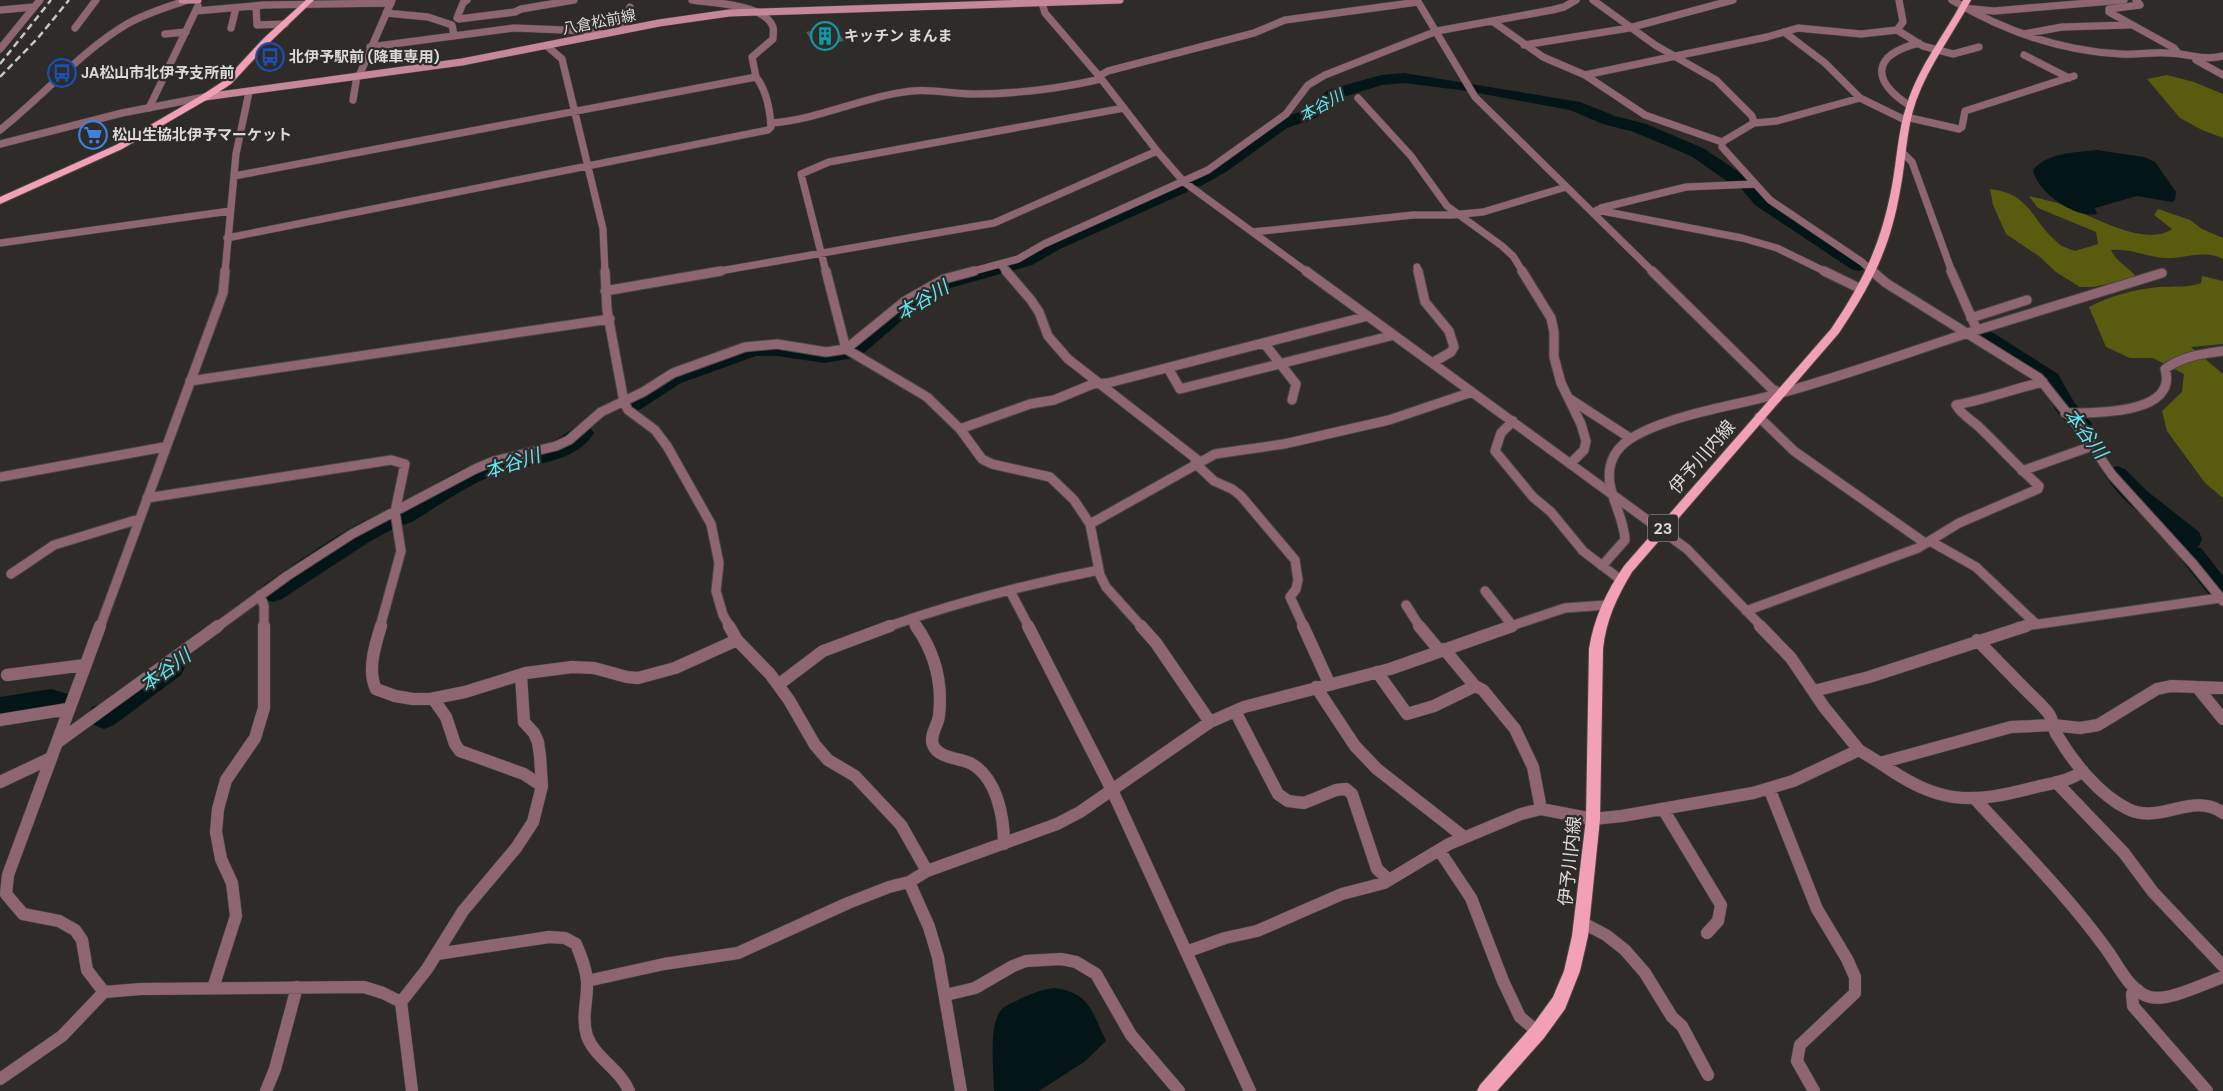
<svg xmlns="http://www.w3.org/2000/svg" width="2223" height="1091" viewBox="0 0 2223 1091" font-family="'DM Sans','Noto Sans JP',sans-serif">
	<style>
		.forest { fill: #595c0f }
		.water { fill: #041517 }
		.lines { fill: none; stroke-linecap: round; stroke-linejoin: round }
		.river { fill: #041517; fill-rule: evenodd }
		.building { fill: #58585b }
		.minor-far2-casing { stroke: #4a4745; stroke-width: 8 }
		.minor-far1-casing { stroke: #4a4745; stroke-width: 11 }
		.minor-casing { stroke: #4a4745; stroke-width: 13 }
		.tertiary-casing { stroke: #4a4745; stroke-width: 8 }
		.secondary-casing { stroke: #4a4745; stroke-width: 8 }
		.primary-casing { stroke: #4a4745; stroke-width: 2 }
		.minor-far2 { stroke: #8e6671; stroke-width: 7 }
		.minor-far1 { stroke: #8e6671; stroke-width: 9 }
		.minor { stroke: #8e6671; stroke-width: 12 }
		.tertiary { stroke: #8e6671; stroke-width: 7 }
		.secondary { stroke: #c68798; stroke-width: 7 }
		.primary { fill: #f1a0b6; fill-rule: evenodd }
		.rail { stroke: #c7c4c2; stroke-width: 2.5; stroke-dasharray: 7 4; stroke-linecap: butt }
		.labels { text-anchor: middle; stroke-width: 4.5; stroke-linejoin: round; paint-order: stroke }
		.far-street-label { font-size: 15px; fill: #dcdad8; stroke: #2e2b29 }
		.far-poi-label { font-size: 15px; font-weight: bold; fill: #dcdad8; stroke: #2e2b29; text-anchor: start }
		.far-water-label { font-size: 16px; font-style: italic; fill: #5ee7f2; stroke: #2e2b29 }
		.shield { fill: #2e2b29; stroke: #a8a6a4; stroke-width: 1 }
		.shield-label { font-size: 16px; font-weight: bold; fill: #dcdad8 }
		.street-label { font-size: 18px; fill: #dcdad8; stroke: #2e2b29 }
		.water-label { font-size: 19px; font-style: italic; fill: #5ee7f2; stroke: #2e2b29 }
	</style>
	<rect width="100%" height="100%" fill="#2e2b29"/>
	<path class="forest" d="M2167,75l27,7 29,12v44l-21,-8 -22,-12 -33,-39z
		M1990,189c42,5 41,32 68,54 4,4 12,6 17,8l23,-7 -2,-12 -58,-24 -9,-12c11,3 23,5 34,9 28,10 81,43 109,24l-18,-14 4,-6 32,11 12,9 21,9v21c-19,-10 -38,0 -58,-1 -19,-1 -33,-10 -54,-8 7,15 21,18 25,28l-43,9h-13l-24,-15 -16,-15 -34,-23 -13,-29z
		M2202,276l21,5v63l-32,3 32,27v124l-18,-15 -38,-52 -5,-20 20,-19 2,-18 -31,-16h-23l-24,-11 -17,-40c21,-11 46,-18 70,-20 15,-1 28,1 42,-4z"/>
	<path class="water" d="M2096,150l48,7 11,5 21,30 -1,8 -3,2 -35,-6 -42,12 2,6c-22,5 -60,-22 -64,-44 15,-18 42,-17 63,-20z
		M1055,988c35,5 37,24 51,53l-22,21 -45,29h-45c0,-21 -7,-70 10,-84 5,-3 12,-6 18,-9 11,-5 21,-9 33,-10z"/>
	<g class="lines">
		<path class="river" d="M1404,73l176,29 35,14 31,8 57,24 45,30 2,5 6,1 13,13 96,64 3,4 -3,4 -7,2 -7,-2 -96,-64 -15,-18 -6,-1 -43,-30 -57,-24 -31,-8 -33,-14 -103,-19 -63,-8 -22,2 -42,13 -26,21 -27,9 -61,44 -25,14h-13l1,2 -2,4 -127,57 -28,16 -82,23 -20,16 -23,12 -43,37 -10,1 -2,4 -27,5 -48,-7h-21l-75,27 -40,26 -8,3 -8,-3 -3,-5 3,-5 40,-26 89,-31h23l48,7 21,-2 47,-41 23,-12 20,-14 64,-16 46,-23 127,-57 7,-2 6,2 -1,-2 2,-4 27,-14 61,-44 27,-9 26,-21 53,-15z
			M1979,327l8,2 71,45 16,28 18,22 -3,6 -8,2 -8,-2 -16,-18 -16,-28 -70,-45 -3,-5 3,-5z
			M582,425l8,2 4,6c-21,34 -73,30 -105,44 -28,12 -52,30 -77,45l-9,3 -7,-2 -3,6 -24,13 -87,57 -9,3 -9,-3 -4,-7 4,-7c21,-14 99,-70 119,-71 2,0 6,2 8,2l3,-6c29,-18 57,-38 88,-49 20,-8 43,-9 63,-16 14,-5 24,-16 37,-20z
			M2117,466l8,3 22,22 52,41 3,7 -3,7 -3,1 5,1 22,28v28l-9,-3 -31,-39 -4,-7 4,-7 3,-1 -5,-1c-25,-21 -59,-42 -76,-71l4,-6z
			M171,656l10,3 4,8 -4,8 -67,50 -10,4 -10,-4 -6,-10 4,-8 9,-3 60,-45z
			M51,689l20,6 4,8 -4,8 -10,4 -10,-2 -51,8v-24z"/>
	</g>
	<path class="building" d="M827,27l4,5 6,-2 7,11 -28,6 -10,-15z"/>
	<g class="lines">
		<defs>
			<path id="minor-far2" d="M467,0l-4,3 -6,15 2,1 56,-7 6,-3 53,-9
				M1417,0l58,97 178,175
				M1593,0l62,45 61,35 36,36 2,7 -32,19v5l48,53 92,62 11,10
				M1952,0c52,31 108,51 169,54 15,1 30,-2 46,-1 19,0 36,8 56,3
				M2136,0l4,5 -31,4v3l65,36 4,5
				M1042,3l3,10 54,63 58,75 27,31 123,90
				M256,6l1,19 28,-1
				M0,10l34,-3
				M196,11l68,-6 127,-2
				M386,13l42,4 24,8 2,10
				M1492,21l51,36 42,18
				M75,28l21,-28
				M231,28l5,-20
				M622,30l8,-23
				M1897,30l26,16 30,8 26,-7
				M1784,32l41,31 35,35 45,22
				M165,34l21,-2
				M2024,34l38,-7 67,-2
				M1524,45l105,-17 104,-28
				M547,46l15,13 41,170 2,43
				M370,47l144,-19 76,3 11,3
				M0,49l40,-49
				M2024,55l45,23
				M2196,60l27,15
				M359,76l33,-76
				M1099,76l9,-5 146,-38 31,-13 133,-18
				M1358,98l53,58 36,50 55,40 11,10 10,16
				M353,100l4,-24
				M1910,106c-40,-26 -38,-51 9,-63
				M149,108l49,-102
				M1906,117l53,12 3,-2 3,-16 109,-35
				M771,123c47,-3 93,-27 141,-32 20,-2 41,3 61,3 44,0 85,-5 128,-15
				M1754,123l23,-2 83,-23
				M0,130c43,-34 80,-78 127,-106 19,-11 40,-17 61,-24
				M1722,142l-77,-27 -60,-40 182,-38 31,-9 63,6 36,-4 6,-8 -4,-22
				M1902,152l10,10 40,110
				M234,176l522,-99 -4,-20 21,-18c0,-3 1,-9 0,-12 -8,-23 -61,-24 -81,-27
				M1601,208l85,-21 69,-3
				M1597,210l145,28 35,10 49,24
				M1253,232l160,-17h38l32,-3 83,-25
				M227,238l541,-108 3,-3c-1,-18 -4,-36 -15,-50
				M0,243l230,-32
				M1001,265l6,7
				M1417,267l1,5
				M225,272l11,-118 13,-62
				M714,272l280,-49 163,-72
				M826,272l-25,-98 28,-12 295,-54
				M970,272l48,-13 26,-15 164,-74 78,-56 22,-29 17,-10 112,-44 115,-21 12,-3 12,-7"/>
			<path id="minor-far1" d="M605,271l2,39 17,92 4,8 27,20 12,16 44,78 8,39 -3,28 7,24 7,12
				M826,271l20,78 81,48 33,32 22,30 10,5 58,13 24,23 16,24 10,51 6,12 36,40
				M1006,271l25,29 8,12 9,24 20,23 131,102
				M1306,271l381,278 75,78
				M1418,271l7,31 24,29 5,16 -3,5 -19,11
				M1522,271l29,47 3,14v25l7,26 20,41 5,17 -2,9 -14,14
				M1652,271l120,118 9,4
				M1824,271l37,18
				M1872,271l14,12 153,95 47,59 26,38 81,89 30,37
				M605,291l116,-20
				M1971,318l56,-18
				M1977,330l185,-57
				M1264,343l32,41 -4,16
				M1168,368l12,21 214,-54
				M190,381l420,-62
				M1570,399l60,39
				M2065,413c28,0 114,2 100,-44 17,-13 37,-15 58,-18
				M1759,417l35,34 131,92
				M1513,421l-12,12 -6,18 38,46 18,15 32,39 38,29
				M960,429l70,-25 24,-4 39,-16 15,-1 260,-67
				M1195,463l19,18 18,8 9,7 54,64 3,20 -2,9 -6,8 14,30
				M2022,471l70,-25
				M0,477l164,-30
				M147,498l244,-38 14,4 -10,48 6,39 -21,76
				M1090,524l125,-70 69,-10 105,-24 83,-28
				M1930,541l46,26 60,57
				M1602,566l23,-26c-1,-29 -26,-55 -11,-84 7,-14 22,-21 35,-27 42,-18 89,-24 132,-36 66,-18 131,-42 196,-63l-26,-59
				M11,574l43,-29 85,-26
				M1010,591l19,36
				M1485,591l27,34
				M260,595l4,11v21
				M1406,605l14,22
				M1746,611l172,-63 41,-25 79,-34 1,-3c-21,-19 -40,-40 -61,-60 -8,-7 -16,-11 -22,-21 31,-6 57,-16 87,-23
				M911,619l5,8
				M100,627l123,-334 2,-22
				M217,627l70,-51 65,-42 123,-65 19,-8 62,-15 13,-6 32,-28 42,-20 30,-19 72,-26 32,-3 49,8 20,-3 59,-48 39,-22 30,-8
				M887,627c68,-24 141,-43 212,-57
				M1508,627l57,-19 41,-3
				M2018,627l202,-29"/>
			<path id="minor" d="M100,626l-92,249 -2,19 17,20 36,7 16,9 7,10 5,30 17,22
				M381,626c-6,19 -14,45 -5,63l19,7 18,3h17l35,-7 61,-19 46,-6 22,1 33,9 11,1 37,-10 62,-28
				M729,626l8,14 33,34 19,26 26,45 13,15 27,16 46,49 26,46
				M916,626c19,27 27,56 23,90 -1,9 -10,20 -6,29 5,13 26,13 37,18 27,14 34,54 34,81
				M1028,626l84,164 138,301
				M1141,626l15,17 54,79
				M1303,626l26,57
				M1419,626l20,24
				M1760,626l31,32 33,49 35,43 21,13 131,-36 42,-2 27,3 18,-3 59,-36 14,-3 52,2
				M1977,640c17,17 34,35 51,52 7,7 15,14 21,22 4,6 4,15 8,21 16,27 42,60 71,74 32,16 65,-18 95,4
				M1444,649l31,37 8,4 32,39 18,38 8,42
				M1377,672l30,42 27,-8 41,-20
				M7,675l78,-10
				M778,685l45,-34 67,-25
				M1316,687l39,59 22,23 87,68
				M2197,687l26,32
				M1814,691l55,-14 157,-51
				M434,700l12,17 9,27 5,7 64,23 18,12
				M1235,711l43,83 10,7 16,2 32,-13 10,-1 6,5 25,75 12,11
				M0,720l68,-11
				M58,742l160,-116
				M1880,763c59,41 88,42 156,24 16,-4 34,-6 47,-16
				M0,782l51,-24
				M2056,782l68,71 29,39 70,74
				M1769,788l48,121 30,50 8,18v16l-55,52 -3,16 17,30
				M1976,800c45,49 92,96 131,150 11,15 23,42 43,47 18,5 55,-14 73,-20
				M1663,809l58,96 -3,16 -11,12
				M1439,850l32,48 32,83 17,36 18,15
				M909,882l20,45 9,30 23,134
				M1581,922l25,13 19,15 20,23 27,44 10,9 26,49
				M1186,952l39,-14 32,-7 85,-37 42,-11 65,-39 72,-30 20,-5 52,10 29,-3 131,-23 40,-12 66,-31
				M437,954l112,-17 16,1 11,6c5,12 10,24 11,37 1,19 -6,36 0,55 8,22 33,33 42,55
				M587,981l77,-17 74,-11 110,-50 41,-16 20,-5 18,-11 130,-47 23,-12 130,-90 34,-15 146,-38 122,-43
				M213,988l23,-72 -4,-33 -11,-24 -5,-27 2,-23 8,-29 29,-42 9,-30v-82
				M2138,990l-6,4 1,12 74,85
				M946,995l29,-7 38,-22 13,-5 35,-2 15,3 20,12 35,61 48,56
				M0,1079l62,-43 42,-44 37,-3 223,-2 19,6 18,9
				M266,1091l9,-22 22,-82
				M412,1091l-11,-89 26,-33 36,-58 53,-63 17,-26 9,-36 -2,-30 -2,-14 -4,-9 -10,-11 -3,-47"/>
			<path id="tertiary" d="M1963,8l31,3 130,-11
				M0,144l122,-31 83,-16"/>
			<path id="secondary" d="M182,0h16
				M205,97l257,-35 197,-39 70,-10 391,-13"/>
			<path id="primary" d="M306,0h8l-44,42 -39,42 -23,15 -86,50 -122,55v-7l116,-52 86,-50 23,-15 39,-42z
				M1963,0h8c-18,34 -42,65 -55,101 -10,28 -10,60 -16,90 -10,58 -29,94 -61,142l-207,239c-15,25 -26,48 -29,77l-3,170 -12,117 -8,35 -15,38 -21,29 -47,53h-20l3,-6 52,-59 21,-29 11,-26 8,-35 14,-117 3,-170c5,-31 17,-57 35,-83l207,-237c33,-49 50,-85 61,-143 5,-27 6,-56 15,-82 12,-38 38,-70 56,-104z"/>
		</defs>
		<use href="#minor-far2" class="minor-far2-casing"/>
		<use href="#minor-far1" class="minor-far1-casing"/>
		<use href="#minor" class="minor-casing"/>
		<use href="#tertiary" class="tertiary-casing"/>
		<use href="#secondary" class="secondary-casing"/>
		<use href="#primary" class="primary-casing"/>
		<use href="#minor-far2" class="minor-far2"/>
		<use href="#minor-far1" class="minor-far1"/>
		<use href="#minor" class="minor"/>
		<use href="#tertiary" class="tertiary"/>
		<use href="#secondary" class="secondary"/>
		<use href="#primary" class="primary"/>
		<path class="rail" d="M0,64l51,-64
			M0,77l38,-39 31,-38"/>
	</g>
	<defs>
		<symbol id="building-ring" viewBox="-11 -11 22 22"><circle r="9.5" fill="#2e2b29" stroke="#0f9aa8" stroke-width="1.5"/><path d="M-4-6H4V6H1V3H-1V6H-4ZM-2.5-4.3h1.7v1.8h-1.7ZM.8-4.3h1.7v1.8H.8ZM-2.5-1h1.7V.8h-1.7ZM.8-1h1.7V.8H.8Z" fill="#0f9aa8"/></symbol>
		<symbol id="bus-ring" viewBox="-11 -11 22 22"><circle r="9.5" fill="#2e2b29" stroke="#1a4fb4" stroke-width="1.5"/><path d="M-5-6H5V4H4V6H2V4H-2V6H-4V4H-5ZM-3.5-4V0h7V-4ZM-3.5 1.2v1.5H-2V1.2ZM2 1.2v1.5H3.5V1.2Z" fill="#1a4fb4"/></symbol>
		<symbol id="supermarket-ring" viewBox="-11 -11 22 22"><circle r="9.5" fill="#2e2b29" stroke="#3f7fe0" stroke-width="1.5"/><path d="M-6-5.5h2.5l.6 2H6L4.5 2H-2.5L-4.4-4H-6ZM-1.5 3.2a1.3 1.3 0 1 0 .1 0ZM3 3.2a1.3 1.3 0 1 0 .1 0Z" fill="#3f7fe0"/></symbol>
	</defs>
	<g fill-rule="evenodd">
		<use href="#building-ring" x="809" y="20" width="32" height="32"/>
		<use href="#bus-ring" x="254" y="41" width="32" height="32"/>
		<use href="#bus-ring" x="46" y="57" width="32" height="32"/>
		<use href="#supermarket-ring" x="77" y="119" width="32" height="32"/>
	</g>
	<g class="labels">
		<g class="far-street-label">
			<text transform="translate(599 22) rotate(-11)" y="5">八倉松前線</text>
		</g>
		<g class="far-poi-label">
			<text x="844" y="41">キッチン まんま</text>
			<text x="289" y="62">北伊予駅前 (降車専用)</text>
			<text x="81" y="78">JA松山市北伊予支所前</text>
			<text x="112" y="140">松山生協北伊予マーケット</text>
		</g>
		<g class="far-water-label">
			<text transform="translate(1321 105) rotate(-29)" y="6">本谷川</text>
		</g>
		<rect class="shield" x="1648" y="514.5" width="30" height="27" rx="4"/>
		<g class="shield-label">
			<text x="1663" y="534">23</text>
		</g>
		<g class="street-label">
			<text transform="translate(1702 457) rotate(-49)" y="6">伊予川内線</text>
			<text transform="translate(1570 861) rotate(-84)" y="6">伊予川内線</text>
		</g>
		<g class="water-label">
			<text transform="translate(922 300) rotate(-31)" y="7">本谷川</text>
			<text transform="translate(2086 433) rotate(53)" y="7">本谷川</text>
			<text transform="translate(512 463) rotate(-18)" y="7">本谷川</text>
			<text transform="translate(165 670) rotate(-36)" y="7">本谷川</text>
		</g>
	</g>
</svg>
